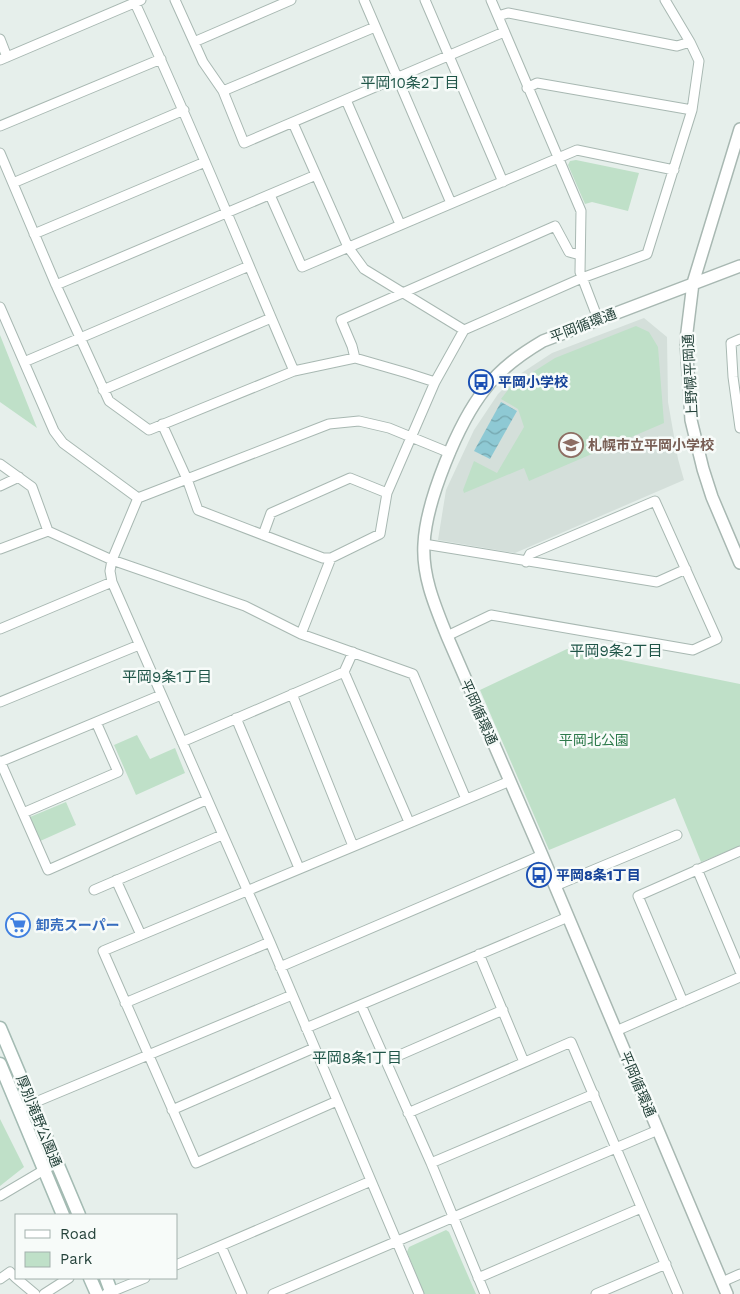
<svg xmlns="http://www.w3.org/2000/svg" width="740" height="1294" viewBox="0 0 740 1294" font-family="'Work Sans','Noto Sans JP',sans-serif">
	<style>
		.built { fill: #d4dfda }
		.park { fill: #bfe0c8 }
		.water { fill: url(#water-waves) }
		.lines { fill: none; stroke-linecap: round; stroke-linejoin: round }
		.minor-casing { stroke: #a8b8b2; stroke-width: 11 }
		.tertiary-casing { stroke: #a8b8b2; stroke-width: 14 }
		.secondary-casing { stroke: #a4bbb3; stroke-width: 15 }
		.minor { stroke: #fff; stroke-width: 9 }
		.tertiary { stroke: #fff; stroke-width: 11 }
		.secondary { stroke: #fff; stroke-width: 12 }
		.labels { text-anchor: middle; stroke-width: 5; stroke-linejoin: round; paint-order: stroke }
		.street-label { font-size: 14px; fill: #24423a; stroke: #f7fbf9 }
		.transit-label { font-size: 14px; font-weight: bold; fill: #164399; stroke: #f7fbf9; text-anchor: start }
		.education-label { font-size: 14px; font-weight: bold; fill: #785e54; stroke: #f7fbf9; text-anchor: start }
		.park-label { font-size: 14px; fill: #2d7a4b; stroke: #f7fbf9 }
		.shop-label { font-size: 14px; font-weight: bold; fill: #366cbe; stroke: #f7fbf9; text-anchor: start }
		.neighbourhood-label { font-size: 15px; fill: #1f5548; stroke: #f7fbf9 }
	</style>
	<defs>
		<pattern id="water-waves" width="16" height="10" patternUnits="userSpaceOnUse" patternTransform="scale(1.25)"><rect width="16" height="10" fill="#8ec9d4"/><path d="M0 5q4-4 8 0t8 0" fill="none" stroke="#74a5ad"/></pattern>
	</defs>
	<rect width="100%" height="100%" fill="#e6efeb"/>
	<path class="built" d="M644,318l23,19 1,65 10,57 6,21 -169,73 -77,-13 8,-50 28,-60 24,-36 16,-16 38,-25z"/>
	<path class="park" d="M576,160l63,13 -11,38 -36,-9 -7,2 -17,-39 2,-4z
		M636,326l13,6 9,15 6,76 -135,58 -5,-13 -60,25 -1,-3 11,-29 23,12 27,-46 -6,-18 -17,-10 10,-13 44,-28z
		M0,335l37,93 -37,-26z
		M567,649l173,35v162l-39,16 -26,-64 -126,52 -69,-160z
		M137,735l13,24 25,-11 10,25 -49,22 -22,-50z
		M66,802l10,23 -38,17 -10,-22 2,-3z
		M0,1119l24,48 -24,19z
		M446,1230l3,2 27,62h-52l-17,-42 2,-5z"/>
	<path class="water" d="M501,402l16,9 -27,48 -16,-8z"/>
	<g class="lines">
		<defs>
			<path id="minor" d="M175,0l28,62 20,29 21,52 260,-111
				M364,0l87,203
				M425,0l78,182
				M491,0l90,211 -1,61 18,47
				M135,3c56,121 106,245 159,368
				M498,16l10,-3 169,33 13,-4
				M0,39l7,18
				M194,42l97,-42
				M0,60l141,-60
				M527,88l10,-5 155,27
				M223,91l152,-64
				M346,100l54,124
				M293,123l55,124 16,22 100,61
				M0,126l161,-67
				M0,153l56,132 53,116 40,29 145,-59 61,-13 52,15 28,9
				M13,183l171,-73
				M270,195l32,72 275,-117 97,20
				M34,234l171,-72
				M56,285l260,-110
				M0,307l54,124 9,12 75,55 191,-74 30,-3 30,7 61,25
				M740,339l-9,4 2,34 7,51
				M355,358l-3,-12 -11,-26 214,-94 14,26 11,3
				M24,362l225,-96
				M103,390l168,-72
				M162,424l25,55 11,31 125,48h8l49,-24 7,-41 48,-111 29,-52 118,-52 65,-24 45,-144 7,-49 -9,-19 -25,-42
				M0,464l32,23 16,44
				M0,486l19,-9
				M138,498l-26,62 -2,11 2,11 158,360 149,352
				M263,535l8,-22 79,-35 37,15
				M424,544l233,38 29,-13
				M0,549l48,-18 64,29 133,46 56,28 112,40 53,125
				M0,629l112,-47
				M301,634l30,-76
				M447,636l44,-21 202,35 24,-11 -62,-138 -125,53 -4,8
				M344,672l65,150
				M292,694l61,152
				M0,702l139,-57
				M236,718l63,150
				M182,742l162,-70 9,-20
				M0,761l48,109 158,-70
				M0,762l161,-67
				M23,813l95,-41 -22,-50
				M697,869l43,102
				M116,880l25,55
				M555,886l122,-51
				M94,890l128,-55
				M479,954l45,108
				M280,967l262,-112
				M683,1002l-45,-106 102,-45
				M125,1003l145,-61
				M361,1005l70,158 54,131
				M306,1028l262,-111
				M616,1031l124,-54
				M386,1061l117,-51
				M337,1101l-141,62 -93,-212 407,-170
				M19,1109l273,-114
				M172,1110l142,-62
				M408,1113l163,-71 107,252
				M431,1163l163,-69
				M0,1196l49,-29
				M221,1246l21,48
				M176,1265l195,-84
				M16,1278l19,16
				M478,1278l163,-70
				M0,1279l10,-7 6,6
				M722,1282l18,-8
				M44,1294l25,-16
				M106,1294l39,-16
				M273,1294l385,-164
				M596,1294l70,-30"/>
			<path id="tertiary" d="M740,129l-47,154 -7,57 5,80 12,49 9,28 28,66
				M727,1294l-185,-439 -95,-219c-12,-30 -25,-60 -23,-92 2,-43 34,-121 61,-155 16,-21 36,-35 58,-48l197,-75"/>
			<path id="secondary" d="M0,1028l79,187
				M0,1064l63,151
				M90,1278l7,16
				M106,1278l6,16"/>
		</defs>
		<use href="#minor" class="minor-casing"/>
		<use href="#tertiary" class="tertiary-casing"/>
		<use href="#secondary" class="secondary-casing"/>
		<use href="#minor" class="minor"/>
		<use href="#tertiary" class="tertiary"/>
		<use href="#secondary" class="secondary"/>
	</g>
	<defs>
		<symbol id="bus-ring" viewBox="-11 -11 22 22"><circle r="9.5" fill="#f7fbf9" stroke="#1a4fb4" stroke-width="1.5"/><path d="M-5-6H5V4H4V6H2V4H-2V6H-4V4H-5ZM-3.5-4V0h7V-4ZM-3.5 1.2v1.5H-2V1.2ZM2 1.2v1.5H3.5V1.2Z" fill="#1a4fb4"/></symbol>
		<symbol id="school-ring" viewBox="-11 -11 22 22"><circle r="9.5" fill="#f7fbf9" stroke="#8d6e63" stroke-width="1.5"/><path d="M0-5L7-2L0 1L-7-2ZM-4 1L0 2.5L4 1V4Q0 6-4 4Z" fill="#8d6e63"/></symbol>
		<symbol id="supermarket-ring" viewBox="-11 -11 22 22"><circle r="9.5" fill="#f7fbf9" stroke="#3f7fe0" stroke-width="1.5"/><path d="M-6-5.5h2.5l.6 2H6L4.5 2H-2.5L-4.4-4H-6ZM-1.5 3.2a1.3 1.3 0 1 0 .1 0ZM3 3.2a1.3 1.3 0 1 0 .1 0Z" fill="#3f7fe0"/></symbol>
	</defs>
	<g fill-rule="evenodd">
		<use href="#bus-ring" x="467" y="368" width="28" height="28"/>
		<use href="#school-ring" x="557" y="431" width="28" height="28"/>
		<use href="#bus-ring" x="525" y="861" width="28" height="28"/>
		<use href="#supermarket-ring" x="4" y="911" width="28" height="28"/>
	</g>
	<g class="labels">
		<g class="street-label">
			<text transform="translate(583 325) rotate(-21)" y="5">平岡循環通</text>
			<text transform="translate(690 376) rotate(-93)" y="5">上野幌平岡通</text>
			<text transform="translate(479 712) rotate(66)" y="5">平岡循環通</text>
			<text transform="translate(638 1084) rotate(67)" y="5">平岡循環通</text>
			<text transform="translate(39 1121) rotate(68)" y="5">厚別滝野公園通</text>
		</g>
		<g class="transit-label">
			<text x="498" y="387">平岡小学校</text>
			<text x="556" y="880">平岡8条1丁目</text>
		</g>
		<g class="education-label">
			<text x="588" y="450">札幌市立平岡小学校</text>
		</g>
		<g class="park-label">
			<text x="594" y="745">平岡北公園</text>
		</g>
		<g class="shop-label">
			<text x="36" y="930">卸売スーパー</text>
		</g>
		<g class="neighbourhood-label">
			<text x="410" y="88">平岡10条2丁目</text>
			<text x="616" y="656">平岡9条2丁目</text>
			<text x="167" y="682">平岡9条1丁目</text>
			<text x="357" y="1063">平岡8条1丁目</text>
		</g>
	</g>
	<rect x="15" y="1214" width="162" height="65" fill="#f7fbf9" stroke="#a3b1ad"/>
	<rect x="25" y="1230" width="25" height="8" fill="#ffffff" stroke="#a3b1ad"/>
	<text x="60" y="1239" font-size="15" fill="#24423a">Road</text>
	<rect x="25" y="1252" width="25" height="15" fill="#bfe0c8" stroke="#a3b1ad"/>
	<text x="60" y="1264" font-size="15" fill="#24423a">Park</text>
</svg>
